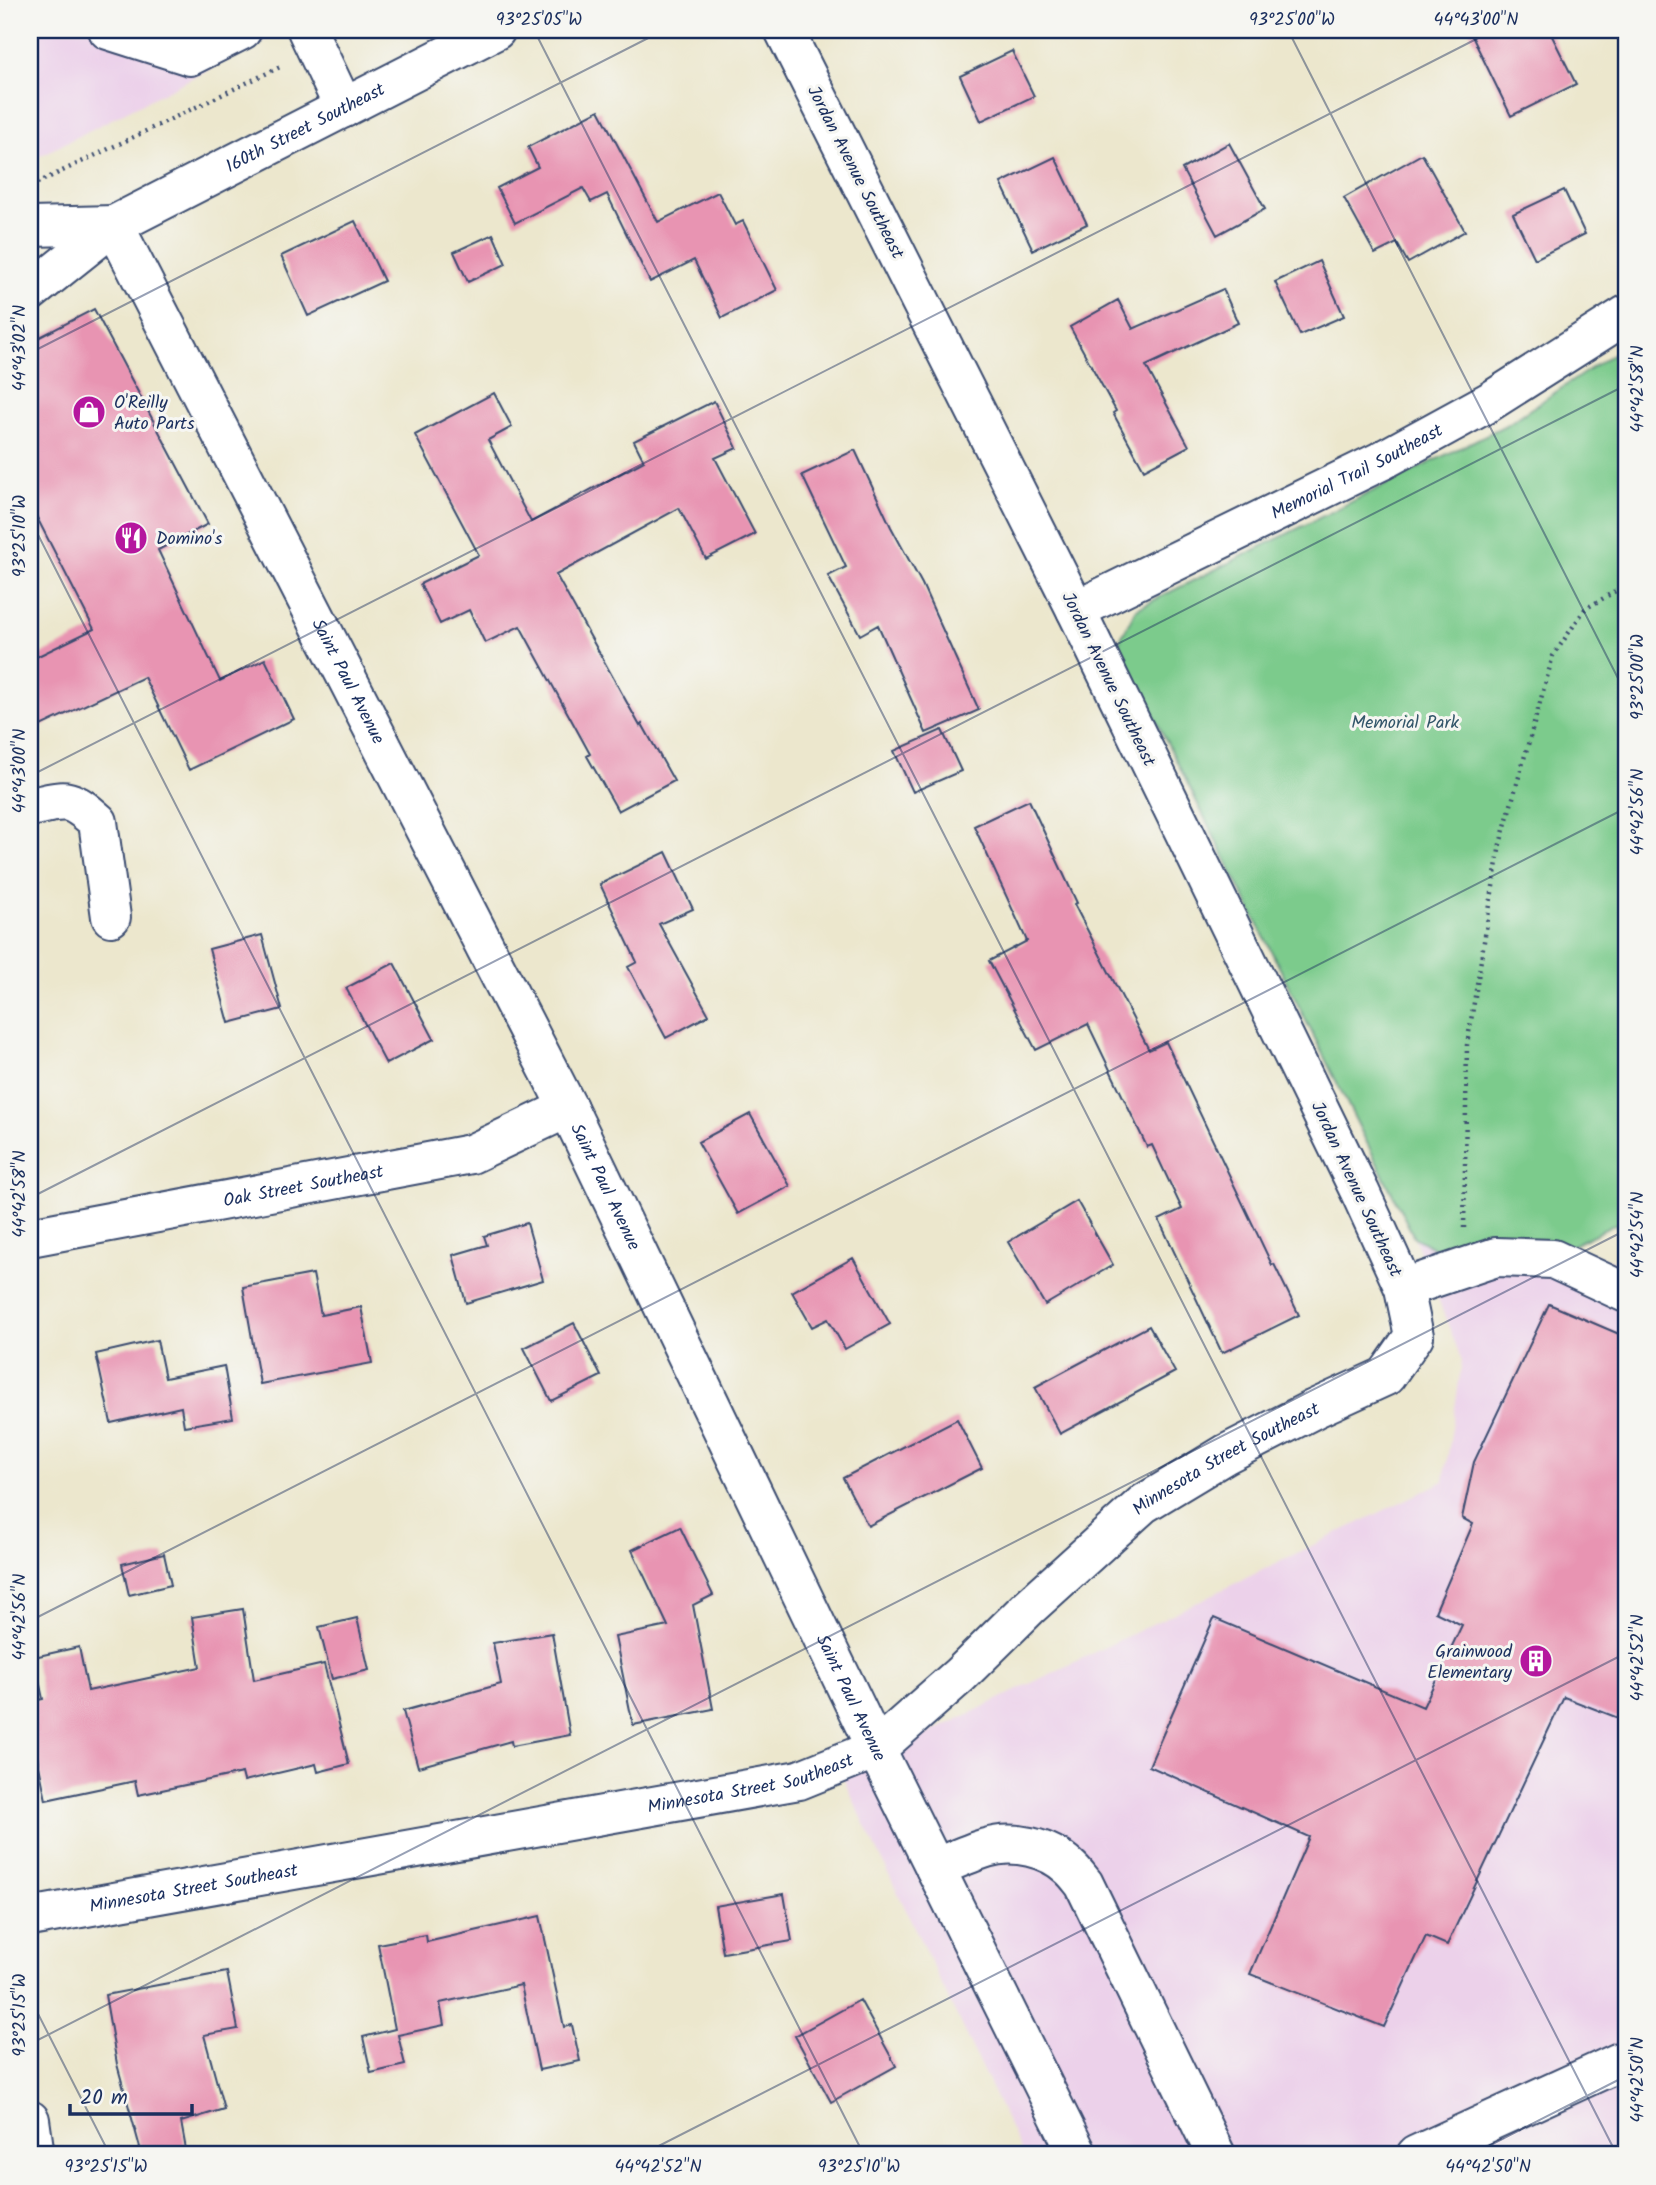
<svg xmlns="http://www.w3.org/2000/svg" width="1656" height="2185" viewBox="0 0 1656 2185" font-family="Kalam,sans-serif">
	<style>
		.built { fill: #ecd1ea }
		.green { fill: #7ccb8c; stroke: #4c7d75; stroke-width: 2 }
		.building { fill: #e894b2 }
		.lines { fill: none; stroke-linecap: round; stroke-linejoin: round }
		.minor-casing { stroke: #3a4b6f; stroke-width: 42 }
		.path { stroke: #3a4b6f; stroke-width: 4.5; stroke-dasharray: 2 5; stroke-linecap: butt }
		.minor { stroke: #fff; stroke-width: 38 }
		.ticks { fill: none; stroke: #1b2f5e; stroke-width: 2; stroke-opacity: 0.45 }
		.labels { text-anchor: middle; stroke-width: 6; stroke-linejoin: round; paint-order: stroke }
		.street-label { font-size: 18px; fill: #1b2f5e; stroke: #f6f6f2 }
		.poi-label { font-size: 18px; fill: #1b2f5e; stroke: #f6f6f2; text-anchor: start }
		.park-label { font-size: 18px; fill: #33566a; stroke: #f6f6f2 }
		.neatline { fill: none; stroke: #1b2f5e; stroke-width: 2.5 }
		.ticks-label { font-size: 18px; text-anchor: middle; fill: #1b2f5e }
	</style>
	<rect width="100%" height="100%" fill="#f6f6f2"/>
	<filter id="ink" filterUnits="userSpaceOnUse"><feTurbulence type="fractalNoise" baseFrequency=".0143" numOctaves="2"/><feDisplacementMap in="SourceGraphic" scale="14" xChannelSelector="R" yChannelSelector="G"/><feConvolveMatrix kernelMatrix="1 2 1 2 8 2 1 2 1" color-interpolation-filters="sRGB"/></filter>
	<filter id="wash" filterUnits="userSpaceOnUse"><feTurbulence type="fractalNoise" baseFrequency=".00686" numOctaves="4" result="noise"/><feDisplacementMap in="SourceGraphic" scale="28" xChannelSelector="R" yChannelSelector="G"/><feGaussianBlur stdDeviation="1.57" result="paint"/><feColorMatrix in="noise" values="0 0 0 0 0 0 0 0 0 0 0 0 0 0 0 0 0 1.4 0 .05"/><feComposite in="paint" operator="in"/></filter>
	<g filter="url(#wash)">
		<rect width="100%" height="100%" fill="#ece7cd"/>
		<path class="built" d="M30,30h255l-255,131z
			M1414,1237l39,22 116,-12 57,18v889l-603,1 -181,-379 602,-295 18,-120z"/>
		<path class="green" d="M1626,345v874l-57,28 -116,12 -39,-22 -296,-593 18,-35 372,-185z"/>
		<g id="blocks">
			<path class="building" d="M1469,30h80l27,54 -65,32z
				M1012,51l22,45 -53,25 -21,-45z
				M599,110l59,112 60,-30 17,33 8,-4 34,69 -55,28 -28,-58 -44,22 -43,-88 -16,8 -8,-14 -68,35 -18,-35 41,-21 -10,-20z
				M1229,143l36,66 -48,26 -35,-66z
				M1422,154l43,77 -57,32 -11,-20 -22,11 -31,-56z
				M1055,157l32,67 -54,26 -32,-67z
				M1564,190l21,44 -50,25 -22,-45z
				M355,221l29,60 -76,35 -27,-60z
				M493,234l13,30 -38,18 -14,-30z
				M1319,261l25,55 -44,19 -25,-53z
				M1223,289l15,34 -92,43 43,80 -45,24 -31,-57 3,-2 -46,-84 48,-27 15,29z
				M94,309l114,215 -50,26 62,131 45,-22 29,60 -105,51 -45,-93 -114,54v-71l64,-31 -64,-125v-162z
				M494,393l18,34 -24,13 43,82 113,-61 -10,-20 80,-40 23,47 -22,10 40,76 -49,25 -27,-51 -123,67 84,151 2,-2 32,57 -56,30 -31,-55 3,-2 -70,-128 -35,17 -16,-33 -29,14 -20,-40 59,-29 -64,-120z
				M855,450l36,77 31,57 57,126 -53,23 -48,-108 -18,10 -32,-59 18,-9 -44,-92z
				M942,730l19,41 -48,21 -19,-41z
				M1029,800l48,103 -3,1 75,146 17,-8 106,223 2,-1 25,51 -77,38 -63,-133 23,-11 -30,-64 -5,2 -59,-123 -52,26 -47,-89 38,-20 -53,-115z
				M666,852l27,57 -34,15 50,91 -43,23 -38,-71 9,-5 -37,-78z
				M262,935l20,74 -53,14 -20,-74z
				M394,963l40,76 -48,25 -40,-76z
				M750,1114l40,72 -52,28 -40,-72z
				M1077,1201l36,64 -68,40 -37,-63z
				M527,1223l16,57 -77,23 -13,-48 34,-10 -3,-9z
				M853,1258l37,66 -45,25 -17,-30 -16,8 -20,-35z
				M313,1274l8,41 40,-8 11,56 -112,21 -17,-97z
				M1549,1304l77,33v384l-62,-24 -117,248 -21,-9 -42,91 -134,-53 59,-137 -160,-71 65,-148 209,89 39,-82 -27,-13 38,-88 -11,-6 12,-56z
				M574,1323l27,53 -50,25 -27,-53z
				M1149,1326l26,46 -115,62 -25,-47z
				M157,1340l8,38 59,-12 9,52 -49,8 -3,-19 -70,16 -15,-69z
				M957,1419l25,49 -114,58 -25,-48z
				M680,1527l33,68 -20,10 20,104 -80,16 -18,-88 53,-11 -36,-76z
				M164,1554l7,31 -42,10 -7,-31z
				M243,1609l11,71 70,-16 25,100 -31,8 -2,-8 -72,17 -2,-8 -104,22 -3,-14 -89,19 -16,-78v-20l13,-3 -9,-42 45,-10 9,44 112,-24 -8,-50z
				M357,1618l12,52 -37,9 -13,-52z
				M552,1633l18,102 -58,11 -1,-5 -93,26 -15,-56 98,-27 -8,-41z
				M784,1894l8,47 -69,12 -8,-47z
				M540,1916l24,111 8,-2 8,36 -41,9 -18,-85 -81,18 4,22 -46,10 7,30 -34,8 -8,-36 32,-8 -17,-85 48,-9 1,7z
				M227,1972l11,57 -34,6 20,74 -43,13 6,33h-45l-25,-91 -12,-69z
				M860,2000l36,66 -65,36 -36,-66z"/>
		</g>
	</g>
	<g filter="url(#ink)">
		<use href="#blocks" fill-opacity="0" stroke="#3a4b6f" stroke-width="2"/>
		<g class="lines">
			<defs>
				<g id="minor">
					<path d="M108,30l82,26 52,-26"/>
					<path d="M307,30l37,78"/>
					<path id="s1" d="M114,225l454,883 308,641 202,406"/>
					<path d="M30,227l84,-2"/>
					<path id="s2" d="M30,292l84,-67 382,-195"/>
					<path id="s3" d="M1076,610l305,-149 108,-59 137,-87"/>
					<path d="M30,807c37,-8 39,-11 68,15l13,95"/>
					<path id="s4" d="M30,1237l441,-83 97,-46"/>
					<path d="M1404,1288l92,-31 57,2 73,34"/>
					<path d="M935,1868c17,-7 34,-15 51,-20 27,-9 63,0 83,19 6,5 10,11 15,17l132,271"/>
					<path id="s5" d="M30,1917l769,-137 77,-31 84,-74 68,-67 115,-104 83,-50 88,-45 72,-33 28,-40 -10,-48 -44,-96 -284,-582 -292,-580"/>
					<path d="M30,2120l5,35"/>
					<path d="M1416,2155l210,-96"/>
				</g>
			</defs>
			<use href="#minor" class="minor-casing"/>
			<path class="path" d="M31,186l251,-120
				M1464,1228l3,-183 33,-201 53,-188 32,-47 41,-24"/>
			<use href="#minor" class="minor"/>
		</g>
	</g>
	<path class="ticks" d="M534,30l1083,2125M1288,30l338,664M30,353l634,-323M30,519l834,1636M30,776l1464,-746M30,1198l1596,-813M30,1621l1596,-813M30,1998l80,157M30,2044l1596,-814M641,2155l985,-502M1471,2155l155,-79"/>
	<defs>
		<symbol id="shop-disc" viewBox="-11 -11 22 22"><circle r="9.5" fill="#b5179e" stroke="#f6f6f2"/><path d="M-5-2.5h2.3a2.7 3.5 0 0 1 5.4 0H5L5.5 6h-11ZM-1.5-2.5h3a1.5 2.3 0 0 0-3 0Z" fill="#fff"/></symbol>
		<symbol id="restaurant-disc" viewBox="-11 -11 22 22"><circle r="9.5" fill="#b5179e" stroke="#f6f6f2"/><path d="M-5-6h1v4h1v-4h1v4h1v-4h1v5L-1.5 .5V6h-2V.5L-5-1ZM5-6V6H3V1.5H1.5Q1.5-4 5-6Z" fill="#fff"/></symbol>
		<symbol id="building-disc" viewBox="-11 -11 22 22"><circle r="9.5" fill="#b5179e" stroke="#f6f6f2"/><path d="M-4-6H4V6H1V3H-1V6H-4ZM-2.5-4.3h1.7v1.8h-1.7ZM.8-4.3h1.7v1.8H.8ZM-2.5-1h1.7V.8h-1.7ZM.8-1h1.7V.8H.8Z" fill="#fff"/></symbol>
	</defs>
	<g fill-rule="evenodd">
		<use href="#shop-disc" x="70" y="393" width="38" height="38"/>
		<use href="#restaurant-disc" x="112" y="519" width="38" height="38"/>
		<use href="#building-disc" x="1517" y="1642" width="38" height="38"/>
	</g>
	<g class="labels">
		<g class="street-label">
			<text dy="6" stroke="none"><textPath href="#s2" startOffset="322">160th Street Southeast</textPath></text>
			<text transform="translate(856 172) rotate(63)" y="6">Jordan Avenue Southeast</text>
			<text dy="6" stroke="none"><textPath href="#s3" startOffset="313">Memorial Trail Southeast</textPath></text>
			<text transform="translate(1109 679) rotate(64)" y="6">Jordan Avenue Southeast</text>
			<text dy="6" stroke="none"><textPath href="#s1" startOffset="513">Saint Paul Avenue</textPath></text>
			<text dy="6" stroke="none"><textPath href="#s1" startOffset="1080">Saint Paul Avenue</textPath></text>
			<text dy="6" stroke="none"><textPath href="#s4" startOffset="278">Oak Street Southeast</textPath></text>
			<text transform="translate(1357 1189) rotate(65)" y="6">Jordan Avenue Southeast</text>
			<text dy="6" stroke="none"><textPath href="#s5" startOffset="1321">Minnesota Street Southeast</textPath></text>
			<text dy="6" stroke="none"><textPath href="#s1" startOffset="1647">Saint Paul Avenue</textPath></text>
			<text dy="6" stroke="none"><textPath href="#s5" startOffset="733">Minnesota Street Southeast</textPath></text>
			<text dy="6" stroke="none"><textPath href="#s5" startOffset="166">Minnesota Street Southeast</textPath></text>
		</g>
		<g class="poi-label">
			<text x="114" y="408">O'Reilly<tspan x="114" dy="21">Auto Parts</tspan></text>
			<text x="156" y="544">Domino's</text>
			<text x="1512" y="1657" text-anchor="end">Grainwood<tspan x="1512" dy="21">Elementary</tspan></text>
		</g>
		<g class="park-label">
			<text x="1405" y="728">Memorial Park</text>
		</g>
	</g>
	<rect width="1656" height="2185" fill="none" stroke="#f6f6f2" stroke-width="77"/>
	<path d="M70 2104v10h122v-10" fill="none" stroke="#1b2f5e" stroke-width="3.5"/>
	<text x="80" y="2104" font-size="21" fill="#1b2f5e" stroke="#f6f6f2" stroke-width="5" paint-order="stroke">20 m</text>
	<rect x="38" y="38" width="1580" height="2108" class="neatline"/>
	<g class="ticks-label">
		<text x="539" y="25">93°25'05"W</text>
		<text x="1292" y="25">93°25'00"W</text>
		<text x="1476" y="25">44°43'00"N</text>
		<text transform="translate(19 348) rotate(-90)" y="6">44°43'02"N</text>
		<text transform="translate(1637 389) rotate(-90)" y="6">44°42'58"N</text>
		<text transform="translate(19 536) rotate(-90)" y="6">93°25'10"W</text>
		<text transform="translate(1637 677) rotate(-90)" y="6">93°25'00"W</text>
		<text transform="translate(19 771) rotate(-90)" y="6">44°43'00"N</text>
		<text transform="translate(1637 812) rotate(-90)" y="6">44°42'56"N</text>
		<text transform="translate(19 1194) rotate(-90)" y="6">44°42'58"N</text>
		<text transform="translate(1637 1235) rotate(-90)" y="6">44°42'54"N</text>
		<text transform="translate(19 1617) rotate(-90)" y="6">44°42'56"N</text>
		<text transform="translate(1637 1658) rotate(-90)" y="6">44°42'52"N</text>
		<text transform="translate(19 2015) rotate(-90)" y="6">93°25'15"W</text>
		<text transform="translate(1637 2080) rotate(-90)" y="6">44°42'50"N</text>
		<text x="106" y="2172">93°25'15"W</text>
		<text x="658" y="2172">44°42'52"N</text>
		<text x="859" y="2172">93°25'10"W</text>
		<text x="1488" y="2172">44°42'50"N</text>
	</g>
</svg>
